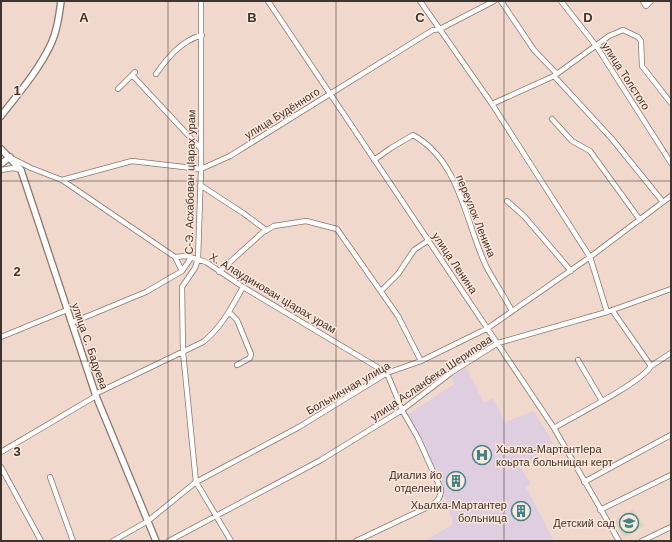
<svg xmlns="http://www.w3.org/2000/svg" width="672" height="542" viewBox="0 0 672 542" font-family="Helvetica,sans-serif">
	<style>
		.education { fill: #dfd3bf }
		.medical { fill: #decee0 }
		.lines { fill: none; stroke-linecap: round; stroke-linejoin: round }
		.minor-casing { stroke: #8b766b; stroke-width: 6 }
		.major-casing { stroke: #8b766b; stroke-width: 8 }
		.minor { stroke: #fff; stroke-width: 4.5 }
		.major { stroke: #fff; stroke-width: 5.5 }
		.grid { fill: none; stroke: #3d342f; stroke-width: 1; stroke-opacity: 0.55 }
		.labels { text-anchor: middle; stroke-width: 3; stroke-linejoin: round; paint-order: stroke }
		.street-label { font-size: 11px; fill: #3d342f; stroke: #fee6d9 }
		.poi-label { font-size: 11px; fill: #3d342f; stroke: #fee6d9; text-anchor: end }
		.grid-label { font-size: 13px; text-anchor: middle; font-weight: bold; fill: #3d342f; stroke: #fee6d9; stroke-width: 3; stroke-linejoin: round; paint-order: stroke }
	</style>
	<rect width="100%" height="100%" fill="#f0d9cc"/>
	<path class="education" d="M634,509l10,17 -20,12 -10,-17z"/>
	<path class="medical" d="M466,367l18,36 9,-5 12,24 29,-11 19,32 -33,24 11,17 -5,3 28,54h-129l28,-17 -7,-23 -10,-25 -30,-60 48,-32 -3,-6z"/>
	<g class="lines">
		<defs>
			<path id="minor" d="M201,1v168l-3,90 -3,9 -13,19 1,65 13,130 35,59
				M268,1l286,427 65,113
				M420,1l72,103 98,153 17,55
				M501,1l33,49 23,24
				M561,1l36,46 74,116
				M643,1l3,5 5,-5
				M135,72l-3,3 69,74
				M156,74c12,-17 25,-33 46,-39
				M554,76l58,63 51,63
				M118,89l14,-14
				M492,104l62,-28 55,-40 14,-6 15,7 3,4 1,25 29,37
				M552,119l20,22 18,10 50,69
				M11,158l20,10 31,12 113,77 12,-1 19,6 37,25 144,86 15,37 16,28 23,51c0,9 -4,13 -11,17l-74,35
				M374,160l17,-12 22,-13c47,26 52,86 73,131 8,15 18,30 26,45
				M1,170l12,-2 8,2
				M62,180l70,-19 69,8 29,-13 203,-126 7,-1 54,-28
				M200,185l43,28 23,17
				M507,201l17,15 47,55
				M175,257l7,14
				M219,272l43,-39 12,-7 32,-5 31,8 61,87 23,45
				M381,291l17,-17 16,-24 15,-10
				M229,312l8,8 14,34 -1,4 -13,7
				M71,323l75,-31 36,-21 9,-13
				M1,337l66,-27
				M578,360l24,41
				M651,366l20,-13
				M95,394l108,-52c18,-14 29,-35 40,-55
				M554,428c20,-12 87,-45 97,-62l-39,-56
				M1,452l95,-56
				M1,467l40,74
				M50,477l23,64
				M584,482l87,-47
				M600,510l71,-35
				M113,541l35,-20 48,-39 103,-55 88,-54 34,-12 67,-33 102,-71 81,-61
				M169,541l152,-81 81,-50 50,-38 46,-29 109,-31 64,-23
				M642,541l29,-14"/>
			<path id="major" d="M1,116c17,-22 37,-45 49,-70 7,-14 9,-30 11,-45
				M1,149l20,21 75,226 60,145
				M1,164l9,-7"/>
		</defs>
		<use href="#minor" class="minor-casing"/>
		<use href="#major" class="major-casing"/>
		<use href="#minor" class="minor"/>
		<use href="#major" class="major"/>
	</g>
	<path class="grid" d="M168,1v540M336,1v540M504,1v540M1,181h670M1,361h670"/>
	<defs>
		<symbol id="hospital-ring" viewBox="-11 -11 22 22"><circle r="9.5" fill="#fee6d9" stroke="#3d858a" stroke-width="1.5"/><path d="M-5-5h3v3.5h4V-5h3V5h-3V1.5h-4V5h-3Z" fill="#3d858a"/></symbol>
		<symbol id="building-ring" viewBox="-11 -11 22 22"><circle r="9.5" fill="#fee6d9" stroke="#3d858a" stroke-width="1.5"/><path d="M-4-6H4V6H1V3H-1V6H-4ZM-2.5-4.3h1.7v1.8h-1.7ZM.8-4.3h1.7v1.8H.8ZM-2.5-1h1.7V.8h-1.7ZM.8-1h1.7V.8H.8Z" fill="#3d858a"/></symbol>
		<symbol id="school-ring" viewBox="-11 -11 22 22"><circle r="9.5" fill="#fee6d9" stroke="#3d858a" stroke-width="1.5"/><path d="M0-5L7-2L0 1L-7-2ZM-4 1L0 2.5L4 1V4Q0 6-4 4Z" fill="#3d858a"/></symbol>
	</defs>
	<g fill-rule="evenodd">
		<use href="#hospital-ring" x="471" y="444" width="22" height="22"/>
		<use href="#building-ring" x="445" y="470" width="22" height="22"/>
		<use href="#building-ring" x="510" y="500" width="22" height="22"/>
		<use href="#school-ring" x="618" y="512" width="22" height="22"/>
	</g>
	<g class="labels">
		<g class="street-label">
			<text transform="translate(626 76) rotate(57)" y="4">улица Толстого</text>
			<text transform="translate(282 113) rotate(-32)" y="4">улица Будённого</text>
			<text transform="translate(190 182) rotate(-89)" y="4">С-Э. Асхабован цIарах урам</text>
			<text transform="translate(476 216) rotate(68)" y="4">переулок Ленина</text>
			<text transform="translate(455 263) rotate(56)" y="4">улица Ленина</text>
			<text transform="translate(273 293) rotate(31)" y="4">Х. Алаудинован цIарах урам</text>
			<text transform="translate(90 346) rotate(71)" y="4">улица С. Бадуева</text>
			<text transform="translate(431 378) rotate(-34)" y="4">улица Асланбека Шерипова</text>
			<text transform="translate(348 388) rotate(-30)" y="4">Больничная улица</text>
		</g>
		<g class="poi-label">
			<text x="496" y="453" text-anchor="start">Хьалха-МартантIера<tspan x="496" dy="13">коьрта больницан керт</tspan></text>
			<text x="442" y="479">Диализ йо<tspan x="442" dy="13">отделени</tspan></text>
			<text x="507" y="509">Хьалха-Мартантер<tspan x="507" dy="13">больница</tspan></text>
			<text x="615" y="527">Детский сад</text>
		</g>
	</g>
	<g class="grid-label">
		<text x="84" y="22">A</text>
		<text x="252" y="22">B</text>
		<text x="420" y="22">C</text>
		<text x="588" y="22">D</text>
		<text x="17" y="95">1</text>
		<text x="17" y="276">2</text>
		<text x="17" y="456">3</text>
	</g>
	<rect width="672" height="542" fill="none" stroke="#3d342f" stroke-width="4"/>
</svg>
